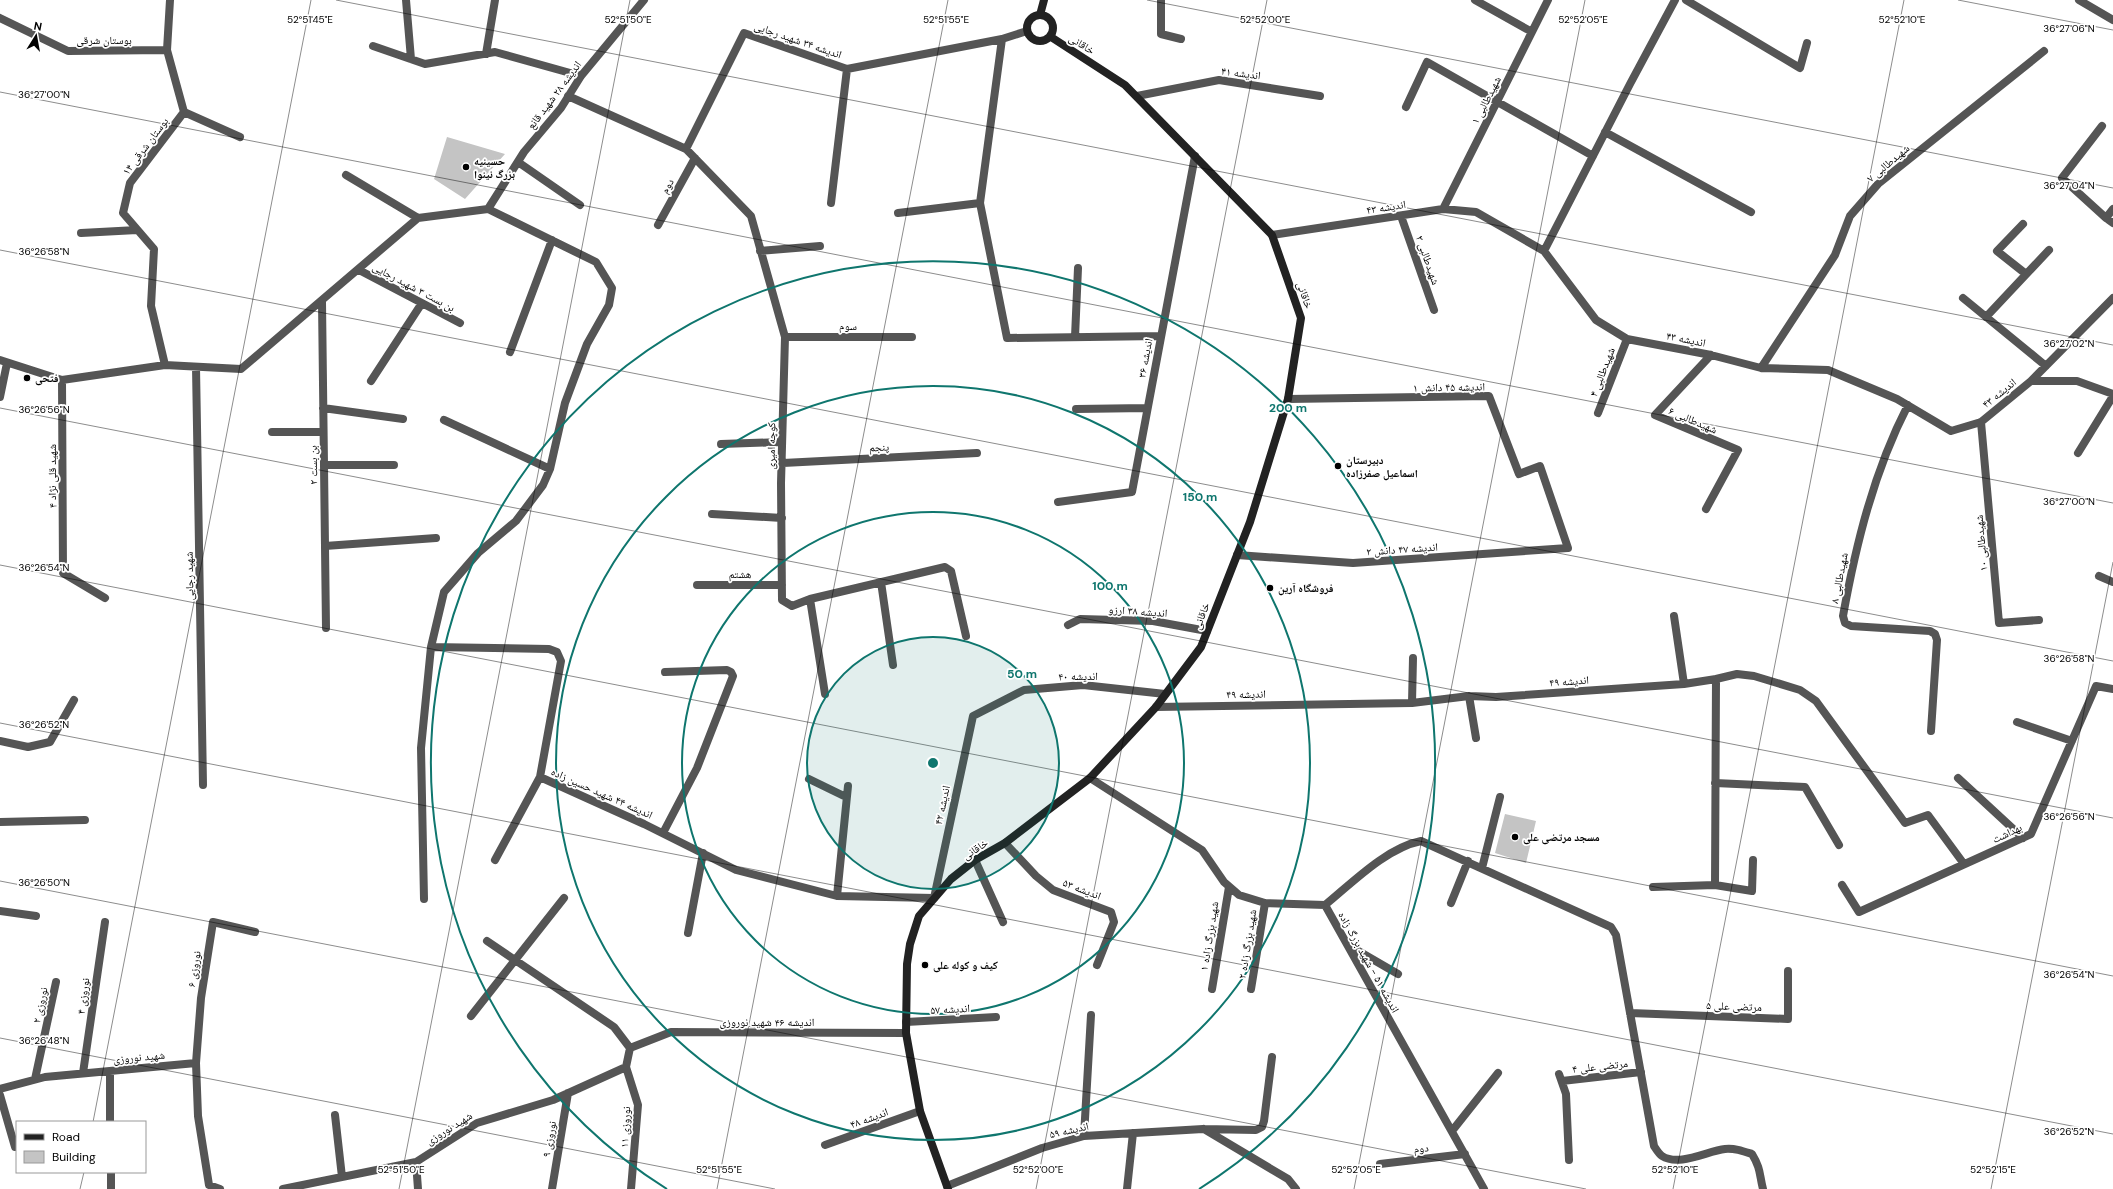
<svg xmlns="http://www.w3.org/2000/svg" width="2113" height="1189" viewBox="0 0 2113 1189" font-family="'DM Sans','Noto Naskh Arabic',sans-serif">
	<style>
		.building { fill: #c4c4c4 }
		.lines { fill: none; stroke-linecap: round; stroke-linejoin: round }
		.street { stroke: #555; stroke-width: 8 }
		.secondary { stroke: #222; stroke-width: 8 }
		.ticks { fill: none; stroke: #000; stroke-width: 1; stroke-opacity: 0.45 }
		.ring { fill: none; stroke: #0f766e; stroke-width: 2 }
		.poi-dot { fill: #000; stroke: #fff; stroke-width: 1.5 }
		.labels { text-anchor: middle; stroke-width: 3.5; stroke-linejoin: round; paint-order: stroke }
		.street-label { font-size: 11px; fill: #000; stroke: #fff }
		.poi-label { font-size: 11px; font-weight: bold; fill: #000; stroke: #fff; text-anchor: start }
		.ticks-label { font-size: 10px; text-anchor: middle; fill: #000; stroke: #fff; stroke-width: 3.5; stroke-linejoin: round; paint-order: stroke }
		.centre { fill: #0f766e; stroke: #fff; stroke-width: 2 }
		.ring-label { font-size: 12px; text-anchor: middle; font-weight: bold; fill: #0f766e; stroke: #fff; stroke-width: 3.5; stroke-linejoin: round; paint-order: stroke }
	</style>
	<rect width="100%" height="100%" fill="#fff"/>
	<path class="building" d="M447,137l58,17 -40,45 -31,-20z
		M1505,814l31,7 -10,42 -31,-10z"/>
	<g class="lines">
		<path class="street" d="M406,0l5,59
			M1161,0v34l20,5
			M1475,0l57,32
			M1686,0l114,68 7,-25
			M2079,0l34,20
			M0,18l68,33 99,-1
			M1002,39l-22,164 27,135 153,-2
			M373,46l52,18 70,-12 86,24
			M486,54l9,-54
			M568,96l118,53 58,-116 103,36 155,-30 25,-8
			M1137,96l82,-16 101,16
			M1406,107l21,-45 166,94
			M184,112l56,25
			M2102,126l-40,52 44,40
			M1605,132l146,80
			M686,149l65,67 34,121 -4,146 1,117 10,6 18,-7 135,-32 6,4 15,65
			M518,162l62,43
			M346,175l72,43
			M831,203l16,-134
			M488,209l108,53 16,26 -3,17 -22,39 -22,59 -15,66 -7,16 -27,36 -38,32 -34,39 -13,55 118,2 8,3 4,9 -21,116 104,47 92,46 101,26 97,2 39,-182 51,-26 59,-5 82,9
			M488,209l36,-57 37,-44 20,-32 63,-76
			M1443,209l105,-209
			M2113,209l-7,9 7,5
			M898,213l82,-10
			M1401,216l33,94
			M2023,224l-26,27 29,23
			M658,225l37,-67
			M81,233l56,-3
			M1272,235l171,-26 33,3 68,39 52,69 31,19 84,16 50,13 67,2 69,29 54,32 30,-9 50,-41h46l36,13
			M760,251l60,-5
			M1544,251l86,-167 45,-84
			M359,270l101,53
			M1963,298l83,68
			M322,302l4,326
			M1986,317l63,-67
			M785,337h127
			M1075,337l3,-69
			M510,352l42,-112
			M0,360l62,20 103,-15 76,4 177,-151 70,-9
			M165,365l-14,-59 3,-57 -31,-36 7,-30 54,-71 -17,-62 3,-50
			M196,367l7,418
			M1761,368l74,-113 15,-39 28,-32 166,-133
			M62,380l1,193 42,25
			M371,381l51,-78
			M2031,381l82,-83
			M0,397l7,-34
			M1908,405c-34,66 -52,139 -65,211l2,7 6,3 79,5 5,3 2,6 -6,91
			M323,408l80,11
			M1076,409l71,-1
			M1598,413l29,-74
			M444,420l106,49
			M1981,422l18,201 40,-3
			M272,432h51
			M721,444l61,-2
			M2078,453l35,-57
			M783,463l194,-10
			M324,465h70
			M1058,502l74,-10 63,-336
			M1706,509l32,-59 -83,-35 56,-60
			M712,514l70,4
			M325,546l111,-8
			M1237,555l116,8 215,-15 -28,-82 -21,8 -30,-78 -201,3
			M2099,576l14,6
			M881,582l12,83
			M697,585h85
			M810,599l15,95
			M1674,616l10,68
			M1068,625l12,-6 73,2 54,10
			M1716,679l21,-5 17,2 46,14 16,11 89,122 23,-8 36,49
			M1469,696l7,42
			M1412,703l1,-45
			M1156,707l256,-4 57,-7 27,1 188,-13 32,-5 -1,206 -62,2
			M2017,722l55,19
			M0,741l28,6 22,-5 24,-42
			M1090,778l112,72 22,32 15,13 26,8 60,2 159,284
			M1958,778l65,60
			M809,779l37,18
			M1715,783l90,4 34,58
			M0,822l85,-2
			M663,833l34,-65 36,-92 -2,-4 -4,-2 -62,2
			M1005,843l31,33 17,14 58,22 3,10 -17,43
			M495,860l45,-83
			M975,860l28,62
			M1482,868l18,-71
			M1715,885l37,6 1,-31
			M1842,885l17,27 172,-78 65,-148 17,3
			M837,896l11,-110
			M424,899l-3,-151 10,-101
			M1451,903l17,-42
			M1325,905c27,-22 61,-57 96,-64l190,86 5,8 38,211c2,3 5,8 8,10 17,11 45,-5 63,-7 10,-1 18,2 27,5 9,15 7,19 11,35
			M0,911l36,5
			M688,933l15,-80
			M487,941l127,86 16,21
			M1348,945l50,29
			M1212,989l17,-102
			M1251,989l14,-86
			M1630,1013l158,6v-48
			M471,1016l93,-118
			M906,1022l90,-5
			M630,1048l41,-16 235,1
			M196,1063l5,-65 12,-76 42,10
			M626,1067l12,38 -7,84
			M110,1071v51
			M83,1073l22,-151
			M1559,1074l7,20 3,66
			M35,1079l21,-97
			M1562,1081l79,-9
			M0,1089l45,-12 151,-14 2,53 11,69 11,4
			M0,1095l15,52
			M335,1115l7,62
			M1204,1129l84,50 8,10
			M1452,1131l46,-58
			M1084,1136l7,-121
			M825,1145l95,-34
			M416,1162l2,27
			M1380,1164l85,-10
			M111,1172v17
			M947,1186l95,-38 42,-12 119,-7 53,1 6,-3 2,-6 8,-64
			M283,1189l133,-27 61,-39 76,-23 73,-33 4,-19
			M552,1189l16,-96
			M1127,1189l6,-56"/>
		<path class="secondary" d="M1027 28a13 13 0 1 1 26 0a13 13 0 1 1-26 0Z
			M1040,15l4,-15
			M948,1189l-28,-78 -14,-78 1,-69 3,-20 9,-28 32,-37 24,-19 30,-17 85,-65 66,-71 45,-60 49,-125 38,-123 13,-81 -29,-83 -147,-150 -74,-48"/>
	</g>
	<path class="ticks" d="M336,0l1777,345M1147,0l966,188M1958,0l155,30M0,92l2113,411M0,250l2113,411M0,408l2113,410M0,565l2113,411M0,723l2113,411M0,881l1586,308M0,1038l775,151M93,1122l218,-1122M80,1189l4,-17M399,1189l231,-1189M717,1189l231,-1189M1036,1189l231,-1189M1354,1189l231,-1189M1673,1189l231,-1189M1991,1189l122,-627"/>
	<circle cx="933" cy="763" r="126" fill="#0f766e" fill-opacity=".12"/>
	<g class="ring">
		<circle cx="933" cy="763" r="126"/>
		<circle cx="933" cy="763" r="251"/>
		<circle cx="933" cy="763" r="377"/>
		<path d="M667 1189A502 502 0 1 1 1199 1189"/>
	</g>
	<g class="poi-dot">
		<circle cx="466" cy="167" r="4"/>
		<circle cx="27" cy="378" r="4"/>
		<circle cx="1338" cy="466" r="4"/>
		<circle cx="1270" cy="588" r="4"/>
		<circle cx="1515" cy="837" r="4"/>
		<circle cx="925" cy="965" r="4"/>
	</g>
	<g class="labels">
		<g class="street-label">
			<text x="104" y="44">بوستان شرقی</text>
			<text transform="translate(798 40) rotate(19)" y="4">اندیشه ۳۴ شهید رجایی</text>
			<text transform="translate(1082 44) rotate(32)" y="4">خاقانی</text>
			<text transform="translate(1241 73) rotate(7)" y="4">اندیشه ۴۱</text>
			<text transform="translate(554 95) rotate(-53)" y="4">اندیشه ۲۸ شهید قانع</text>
			<text transform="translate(1486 100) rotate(-63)" y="4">شهیدطالبی ۱</text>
			<text transform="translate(145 146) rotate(-53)" y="4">بوستان شرقی ۱۴</text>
			<text transform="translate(1888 163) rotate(-40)" y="4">شهیدطالبی ۷</text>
			<text transform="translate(667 186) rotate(-61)" y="4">دوم</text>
			<text transform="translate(1386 207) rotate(-9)" y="4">اندیشه ۴۳</text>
			<text transform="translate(1428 260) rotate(71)" y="4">شهیدطالبی ۲</text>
			<text transform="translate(414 287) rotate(28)" y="4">بن بست ۳ شهید رجایی</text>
			<text transform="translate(1305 295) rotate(71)" y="4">خاقانی</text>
			<text x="848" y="330">سوم</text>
			<text transform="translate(1686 339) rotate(11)" y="4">اندیشه ۴۳</text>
			<text transform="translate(1145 358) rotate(-80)" y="4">اندیشه ۳۶</text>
			<text transform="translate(1602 372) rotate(-69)" y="4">شهیدطالبی ۴</text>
			<text transform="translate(1449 387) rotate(-1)" y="4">اندیشه ۴۵ دانش ۱</text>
			<text transform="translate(1999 393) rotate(-39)" y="4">اندیشه ۴۳</text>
			<text transform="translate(1693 420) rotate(23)" y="4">شهیدطالبی ۶</text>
			<text transform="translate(771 446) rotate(-89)" y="4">کوچه امیری</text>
			<text transform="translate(879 447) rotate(-3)" y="4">پنجم</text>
			<text transform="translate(313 465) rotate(-91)" y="4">بن بست ۲</text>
			<text transform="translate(52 476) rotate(-90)" y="4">شهید قلی نژاد ۴</text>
			<text transform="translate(1981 543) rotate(-95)" y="4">شهیدطالبی ۱۰</text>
			<text transform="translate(1402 549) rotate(-4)" y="4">اندیشه ۴۷ دانش ۲</text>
			<text x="740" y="578">هشتم</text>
			<text transform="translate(189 576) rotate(-91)" y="4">شهید رجایی</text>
			<text transform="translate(1839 578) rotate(-79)" y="4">شهیدطالبی ۸</text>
			<text transform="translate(1138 611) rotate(4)" y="4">اندیشه ۳۸ ارزو</text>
			<text transform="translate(1201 616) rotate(-69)" y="4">خاقانی</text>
			<text x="1078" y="680">اندیشه ۴۰</text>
			<text transform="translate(1569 681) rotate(-4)" y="4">اندیشه ۴۹</text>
			<text transform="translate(1246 694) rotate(-1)" y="4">اندیشه ۴۹</text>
			<text transform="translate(602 793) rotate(24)" y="4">اندیشه ۴۴ شهید حسین زاده</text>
			<text transform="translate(942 805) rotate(-78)" y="4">اندیشه ۴۲</text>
			<text transform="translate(2007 833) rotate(-25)" y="4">بهداشت</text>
			<text transform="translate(975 849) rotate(-33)" y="4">خاقانی</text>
			<text transform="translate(1082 889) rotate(21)" y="4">اندیشه ۵۳</text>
			<text transform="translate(1209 936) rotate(-81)" y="4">شهید بزرگ زاده ۱</text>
			<text transform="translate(1247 944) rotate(-81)" y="4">شهید بزرگ زاده ۲</text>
			<text transform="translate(1369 962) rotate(61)" y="4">اندیشه ۵۱ - شهید بزرگ زاده</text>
			<text transform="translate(194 969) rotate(-81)" y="4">نوروزی ۶</text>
			<text transform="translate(83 996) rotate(-82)" y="4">نوروزی ۴</text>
			<text transform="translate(40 1005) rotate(-78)" y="4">نوروزی ۲</text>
			<text transform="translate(1734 1006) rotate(2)" y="4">مرتضی علی ۵</text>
			<text transform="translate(950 1009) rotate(-3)" y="4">اندیشه ۵۷</text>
			<text x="767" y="1026">اندیشه ۴۶ شهید نوروزی</text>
			<text transform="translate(139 1057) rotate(-5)" y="4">شهید نوروزی</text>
			<text transform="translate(1600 1066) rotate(-6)" y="4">مرتضی علی ۴</text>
			<text transform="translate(869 1118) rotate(-20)" y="4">اندیشه ۴۸</text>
			<text transform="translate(625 1127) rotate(-87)" y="4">نوروزی ۱۱</text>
			<text transform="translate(449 1128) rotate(-32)" y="4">شهید نوروزی</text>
			<text transform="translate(1069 1130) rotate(-13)" y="4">اندیشه ۵۹</text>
			<text transform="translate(549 1139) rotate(-80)" y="4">نوروزی ۹</text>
			<text transform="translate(1421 1148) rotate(-6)" y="4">دوم</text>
		</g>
		<g class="poi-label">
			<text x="474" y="165">حسینیه<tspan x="474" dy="13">بزرگ نینوا</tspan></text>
			<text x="35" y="382">فتحی</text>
			<text x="1346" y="464">دبیرستان<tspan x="1346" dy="13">اسماعیل صفرزاده</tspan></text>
			<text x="1278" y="592">فروشگاه آرین</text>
			<text x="1523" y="841">مسجد مرتضی علی</text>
			<text x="933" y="969">کیف و کوله علی</text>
		</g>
	</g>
	<g class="ticks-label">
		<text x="310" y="23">52°51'45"E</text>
		<text x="628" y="23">52°51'50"E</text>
		<text x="946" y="23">52°51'55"E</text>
		<text x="1265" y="23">52°52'00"E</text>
		<text x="1583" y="23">52°52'05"E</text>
		<text x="1902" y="23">52°52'10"E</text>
		<text x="2069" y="32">36°27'06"N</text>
		<text x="44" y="98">36°27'00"N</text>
		<text x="2069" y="189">36°27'04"N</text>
		<text x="44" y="255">36°26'58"N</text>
		<text x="2069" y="347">36°27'02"N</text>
		<text x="44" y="413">36°26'56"N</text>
		<text x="2069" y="505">36°27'00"N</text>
		<text x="44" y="571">36°26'54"N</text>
		<text x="2069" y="662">36°26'58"N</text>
		<text x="44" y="728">36°26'52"N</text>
		<text x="2069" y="820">36°26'56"N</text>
		<text x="44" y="886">36°26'50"N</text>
		<text x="2069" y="978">36°26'54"N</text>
		<text x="44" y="1044">36°26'48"N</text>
		<text x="2069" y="1135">36°26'52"N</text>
		<text x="401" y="1173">52°51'50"E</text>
		<text x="719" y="1173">52°51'55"E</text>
		<text x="1038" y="1173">52°52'00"E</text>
		<text x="1356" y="1173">52°52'05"E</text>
		<text x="1675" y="1173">52°52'10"E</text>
		<text x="1993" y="1173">52°52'15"E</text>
	</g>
	<circle cx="933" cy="763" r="6" class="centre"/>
	<g class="ring-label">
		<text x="1288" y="412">200 m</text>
		<text x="1200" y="501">150 m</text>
		<text x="1110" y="590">100 m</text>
		<text x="1022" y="678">50 m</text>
	</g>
	<rect x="16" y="1121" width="130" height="52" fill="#ffffff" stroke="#999999"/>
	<rect x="24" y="1134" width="20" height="6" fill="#222222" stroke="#999999"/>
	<text x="52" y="1141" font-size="12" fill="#000000">Road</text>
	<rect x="24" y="1151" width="20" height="12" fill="#c4c4c4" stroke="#999999"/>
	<text x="52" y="1161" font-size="12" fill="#000000">Building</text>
	<g transform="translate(36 36) rotate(11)" stroke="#ffffff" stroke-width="3" paint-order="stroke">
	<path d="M0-3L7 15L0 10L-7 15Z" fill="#000000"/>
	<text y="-6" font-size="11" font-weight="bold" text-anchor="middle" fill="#000000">N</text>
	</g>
</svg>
